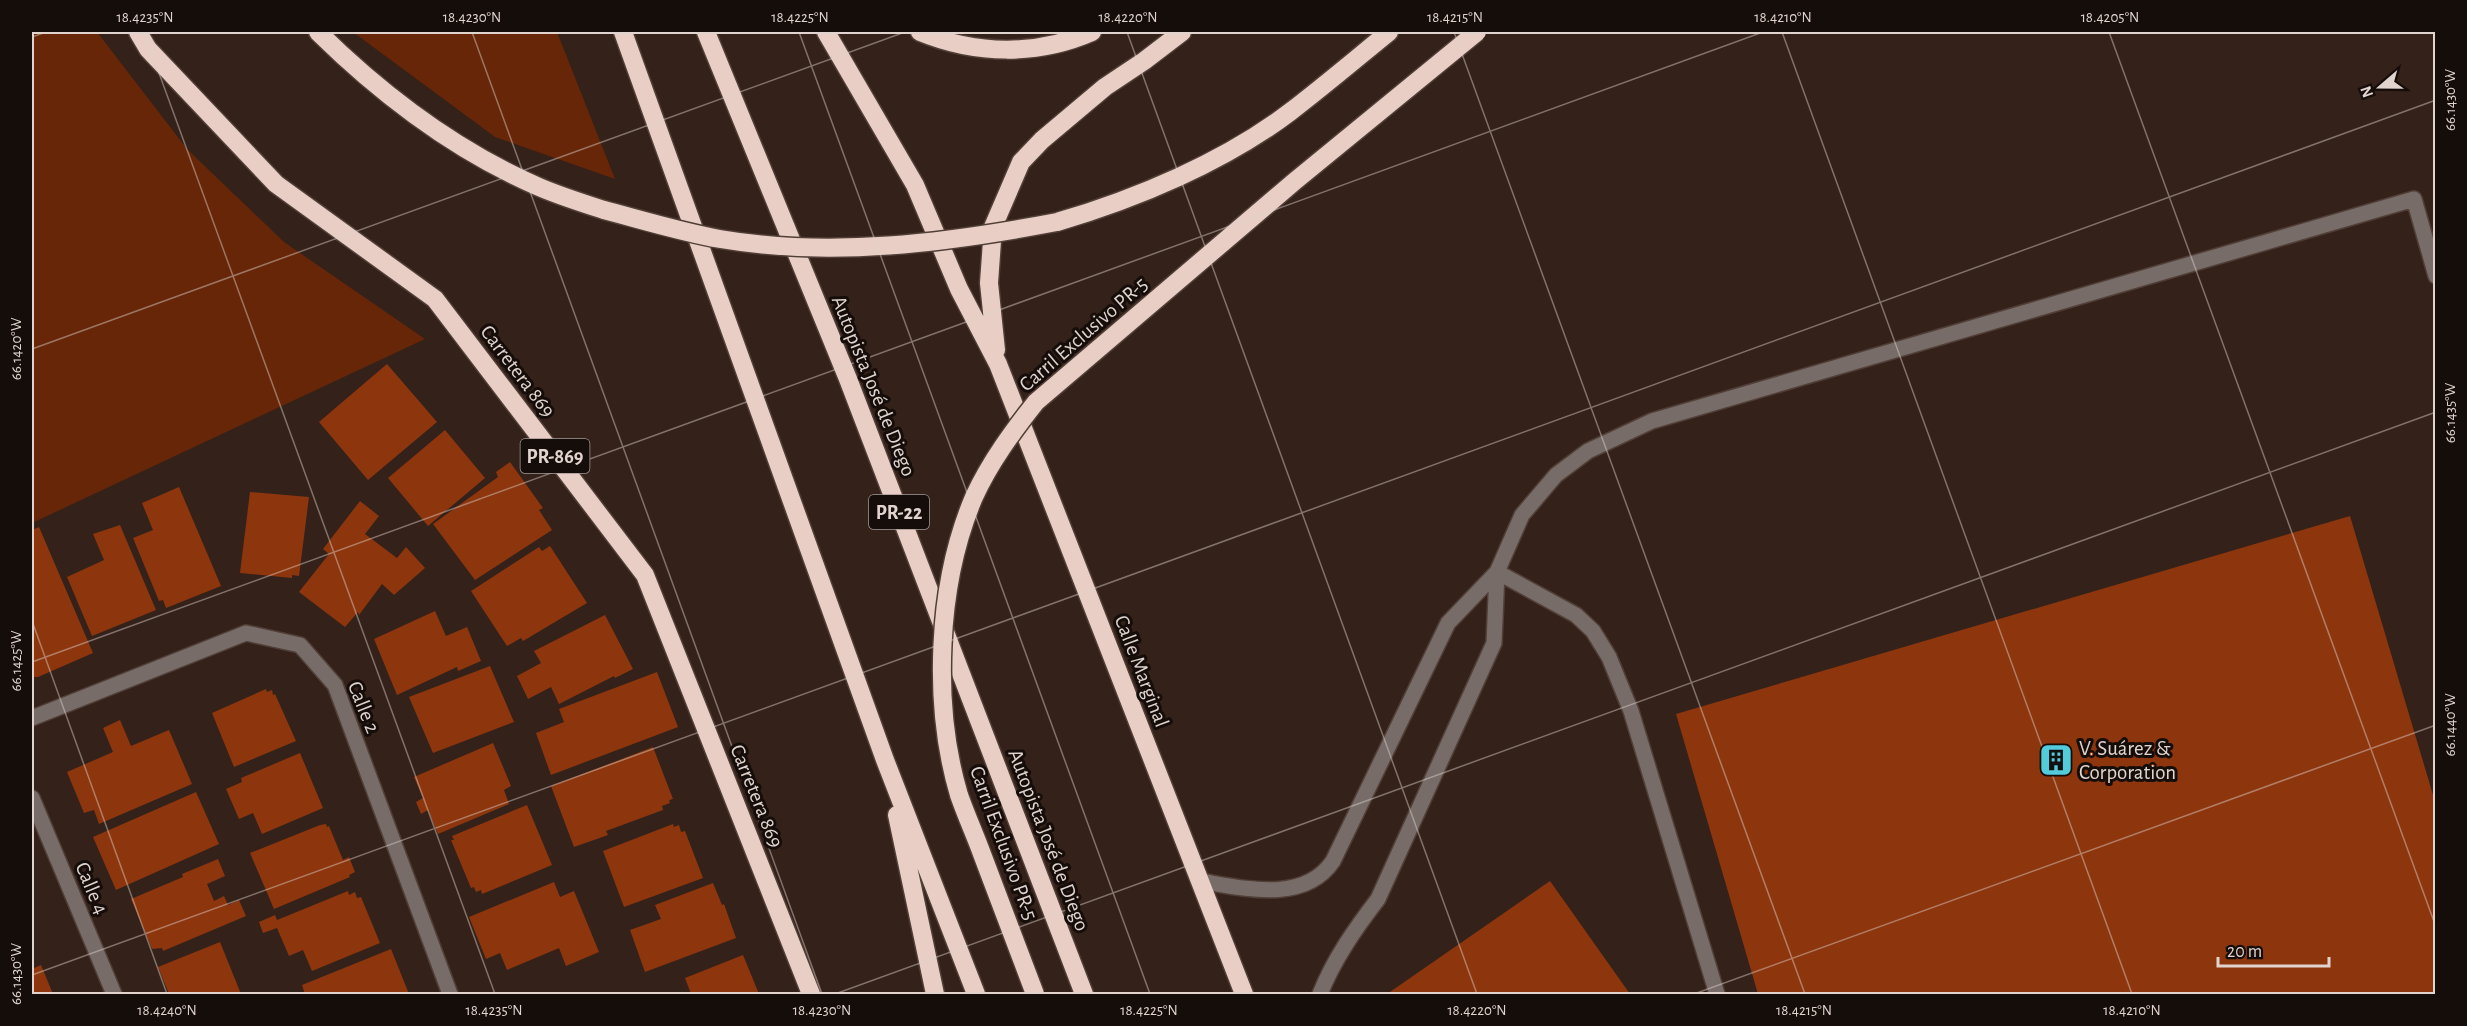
<svg xmlns="http://www.w3.org/2000/svg" width="2467" height="1026" viewBox="0 0 2467 1026" font-family="'Alegreya Sans',sans-serif">
	<style>
		.green { fill: #672608 }
		.building { fill: #8d360e }
		.lines { fill: none; stroke-linecap: round; stroke-linejoin: round }
		.minor-casing { stroke: #503e37; stroke-width: 18 }
		.highway-casing { stroke: #503e37; stroke-width: 21 }
		.minor { stroke: #776c68; stroke-width: 15 }
		.highway { stroke: #e8cec4; stroke-width: 18 }
		.highway-bridge-casing { stroke: #503e37; stroke-width: 21; stroke-linecap: butt }
		.highway-bridge { stroke: #e8cec4; stroke-width: 18 }
		.ticks { fill: none; stroke: #e1d4cf; stroke-width: 1.5; stroke-opacity: 0.45 }
		.labels { text-anchor: middle; stroke-width: 6; stroke-linejoin: round; paint-order: stroke }
		.shield { fill: #150d0a; stroke: #a49894; stroke-width: 1.5 }
		.shield-label { font-size: 20px; font-weight: bold; fill: #e1d4cf }
		.street-label { font-size: 21px; fill: #e1d4cf; stroke: #150d0a }
		.poi-label { font-size: 21px; fill: #e1d4cf; stroke: #150d0a; text-anchor: start }
		.neatline { fill: none; stroke: #e1d4cf; stroke-width: 2 }
		.ticks-label { font-size: 15px; text-anchor: middle; fill: #e1d4cf }
	</style>
	<rect width="100%" height="100%" fill="#34211a"/>
	<path class="green" d="M32,32h65l90,117 97,93 141,97 -393,184z
		M353,32h204l58,147 -120,-42z"/>
	<path class="building" d="M387,364l50,58 -69,58 -49,-58z
		M445,430l40,48 -57,48 -40,-48z
		M510,462l33,46 -4,2 13,20 -77,50 -42,-56 65,-47 -2,-5z
		M179,487l42,99 -55,22 -3,-8 -4,1 -26,-63 20,-8 -11,-27z
		M250,492l59,5 -10,79 -7,-1v3l-52,-5z
		M360,501l19,15 -14,18 32,24 9,-11 19,21 -31,27 -12,-11 -23,31 -1,-3 -13,15 -46,-35 30,-38 -6,-5z
		M2350,516l86,289v189h-678l-82,-280z
		M120,525l36,85 -64,26 -25,-59 37,-17 -11,-26z
		M39,527l54,126 -55,24h-6v-147z
		M550,546l37,57 -64,38 -2,-3 -14,8 -36,-55 68,-44 3,4z
		M435,611l11,25 21,-9 14,34 -23,10 -1,-4 -60,28 -23,-56z
		M605,615l28,54 -18,9 -1,-2 -55,28 -8,-17 -23,12 -11,-23 24,-13 -7,-12z
		M490,666l24,56 -81,31 -24,-56z
		M657,672l21,55 -127,48 -15,-42 28,-11 -5,-13z
		M266,689l1,3 5,-2 1,5 2,-1 21,47 -62,26 -22,-54z
		M120,720l11,26 38,-16 23,54 -93,40 -5,-14 -10,3 -17,-41 46,-20 -10,-24z
		M493,743l18,43 -7,4 5,14 -71,30 -10,-24 -7,4 -5,-12 7,-4 -9,-21z
		M653,747l20,52 -4,1 1,3 -8,3 1,4 -57,21 2,4 -34,12 -23,-61z
		M300,753l23,55 -61,26 -9,-21 -14,6 -13,-30 16,-7 -1,-4z
		M196,792l23,52 -103,46 -23,-53z
		M527,805l25,60 -70,29 -1,-4 -5,2 -2,-5 -3,1 -20,-48h3l-2,-4z
		M326,824l1,3 2,-1 14,34 6,-3 6,15 -6,3 1,2 -76,32 -24,-56 70,-28z
		M673,824l1,3 5,-2 2,7 4,-1 18,47 -79,29 -21,-56z
		M218,859l7,17 -18,8 7,17 10,-5 4,9 11,-5 7,16 -83,35 -1,-3 -10,1 -21,-50 52,-22 -1,-3z
		M1550,881l80,113h-243z
		M554,882l6,15 14,-6 25,61 -33,14 -7,-18 -52,22 -7,-17 -14,6 -17,-42z
		M713,883l9,22 2,-1 12,34 -91,34 -15,-42 31,-11 -6,-14z
		M348,891l1,4 6,-3 2,6 4,-1 19,46 -68,28 -9,-21 -14,6 -12,-28 -14,5 -4,-11 16,-7 2,5z
		M220,942l21,52h-72l-11,-27z
		M391,949l18,45h-104l-3,-9z
		M743,955l16,39h-68l-6,-16z
		M41,965l12,29h-21v-25z"/>
	<g class="lines">
		<defs>
			<path id="minor" d="M1497,572l79,43 17,16 16,26 22,54 86,283
				M32,718l214,-85 54,12 35,40 115,309
				M32,798l82,196
				M1200,881c43,7 104,23 133,-20l115,-238 49,-51
				M1320,994c14,-35 35,-65 58,-95l116,-256 3,-71 25,-57 34,-40 32,-24 64,-30 762,-222 22,77"/>
			<path id="highway" d="M138,32l10,17 128,135 159,115 210,276 166,419
				M318,32c64,63 138,119 221,155 21,9 43,16 65,23
				M623,32l262,728 91,234
				M706,32l142,347 236,615
				M826,32l89,153 44,104 39,75 246,630
				M920,32c56,23 117,24 172,0
				M1057,222c79,-23 167,-60 233,-110 34,-26 67,-54 99,-80
				M996,350l-7,-67 4,-56 28,-65 21,-22 63,-53 39,-26 38,-29
				M897,815l38,179"/>
		</defs>
		<use href="#minor" class="minor-casing"/>
		<use href="#highway" class="highway-casing"/>
		<use href="#minor" class="minor"/>
		<use href="#highway" class="highway"/>
		<defs>
			<path id="highway-bridge" d="M604,210c38,10 77,22 116,29 112,19 226,4 337,-17
				M1035,994c-17,-46 -35,-93 -53,-140 -7,-19 -16,-39 -23,-59 -27,-91 -22,-211 15,-298 16,-35 39,-66 62,-95l259,-221 182,-149"/>
		</defs>
		<use href="#highway-bridge" class="highway-bridge-casing"/>
		<use href="#highway-bridge" class="highway-bridge"/>
	</g>
	<path class="ticks" d="M144,32l351,962M472,32l350,962M799,32l351,962M1127,32l350,962M1454,32l351,962M1782,32l350,962M2109,32l327,895M32,37l14,-5M32,349l873,-317M32,621l135,373M32,662l1731,-630M32,975l2404,-875M835,994l1601,-582M1694,994l742,-269"/>
	<defs>
		<symbol id="building-square" viewBox="-11 -11 22 22"><rect x="-9" y="-9" width="18" height="18" rx="4" fill="#53cbdb" stroke="#150d0a"/><path d="M-4-6H4V6H1V3H-1V6H-4ZM-2.5-4.3h1.7v1.8h-1.7ZM.8-4.3h1.7v1.8H.8ZM-2.5-1h1.7V.8h-1.7ZM.8-1h1.7V.8H.8Z" fill="#111"/></symbol>
	</defs>
	<g fill-rule="evenodd">
		<use href="#building-square" x="2037" y="741" width="38" height="38"/>
	</g>
	<g class="labels">
		<g class="shield">
			<rect x="520.5" y="439" width="69" height="34" rx="4.5"/>
			<rect x="869" y="495" width="60" height="34" rx="4.5"/>
		</g>
		<g class="shield-label">
			<text x="555" y="463">PR-869</text>
			<text x="899" y="519">PR-22</text>
		</g>
		<g class="street-label">
			<text transform="translate(1083 334) rotate(-41)" y="7">Carril Exclusivo PR-5</text>
			<text transform="translate(518 371) rotate(53)" y="7">Carretera 869</text>
			<text transform="translate(874 386) rotate(68)" y="7">Autopista José de Diego</text>
			<text transform="translate(1142 671) rotate(69)" y="7">Calle Marginal</text>
			<text transform="translate(364 707) rotate(68)" y="7">Calle 2</text>
			<text transform="translate(757 796) rotate(68)" y="7">Carretera 869</text>
			<text transform="translate(1049 840) rotate(69)" y="7">Autopista José de Diego</text>
			<text transform="translate(1004 843) rotate(70)" y="7">Carril Exclusivo PR-5</text>
			<text transform="translate(92 888) rotate(67)" y="7">Calle 4</text>
		</g>
		<g class="poi-label">
			<text x="2079" y="755">V. Suárez &amp;<tspan x="2079" dy="24">Corporation</tspan></text>
		</g>
	</g>
	<rect width="2467" height="1026" fill="none" stroke="#150d0a" stroke-width="66"/>
	<g transform="translate(2380 87) rotate(250)" stroke="#150d0a" stroke-width="4.5" paint-order="stroke">
	<path d="M0-4.5L10 22L0 15L-10 22Z" fill="#e1d4cf"/>
	<text y="-9" font-size="16" font-weight="bold" text-anchor="middle" fill="#e1d4cf">N</text>
	</g>
	<path d="M2218 957v9h111v-9" fill="none" stroke="#e1d4cf" stroke-width="3"/>
	<text x="2227" y="957" font-size="18" fill="#e1d4cf" stroke="#150d0a" stroke-width="4.5" paint-order="stroke">20 m</text>
	<rect x="33" y="33" width="2401" height="960" class="neatline"/>
	<g class="ticks-label">
		<text x="145" y="22">18.4235°N</text>
		<text x="472" y="22">18.4230°N</text>
		<text x="800" y="22">18.4225°N</text>
		<text x="1128" y="22">18.4220°N</text>
		<text x="1455" y="22">18.4215°N</text>
		<text x="1783" y="22">18.4210°N</text>
		<text x="2110" y="22">18.4205°N</text>
		<text transform="translate(2450 100) rotate(-90)" y="5">66.1430°W</text>
		<text transform="translate(16 349) rotate(-90)" y="5">66.1420°W</text>
		<text transform="translate(2450 413) rotate(-90)" y="5">66.1435°W</text>
		<text transform="translate(16 661) rotate(-90)" y="5">66.1425°W</text>
		<text transform="translate(2450 725) rotate(-90)" y="5">66.1440°W</text>
		<text transform="translate(16 974) rotate(-90)" y="5">66.1430°W</text>
		<text x="167" y="1015">18.4240°N</text>
		<text x="494" y="1015">18.4235°N</text>
		<text x="822" y="1015">18.4230°N</text>
		<text x="1149" y="1015">18.4225°N</text>
		<text x="1477" y="1015">18.4220°N</text>
		<text x="1804" y="1015">18.4215°N</text>
		<text x="2132" y="1015">18.4210°N</text>
	</g>
</svg>
